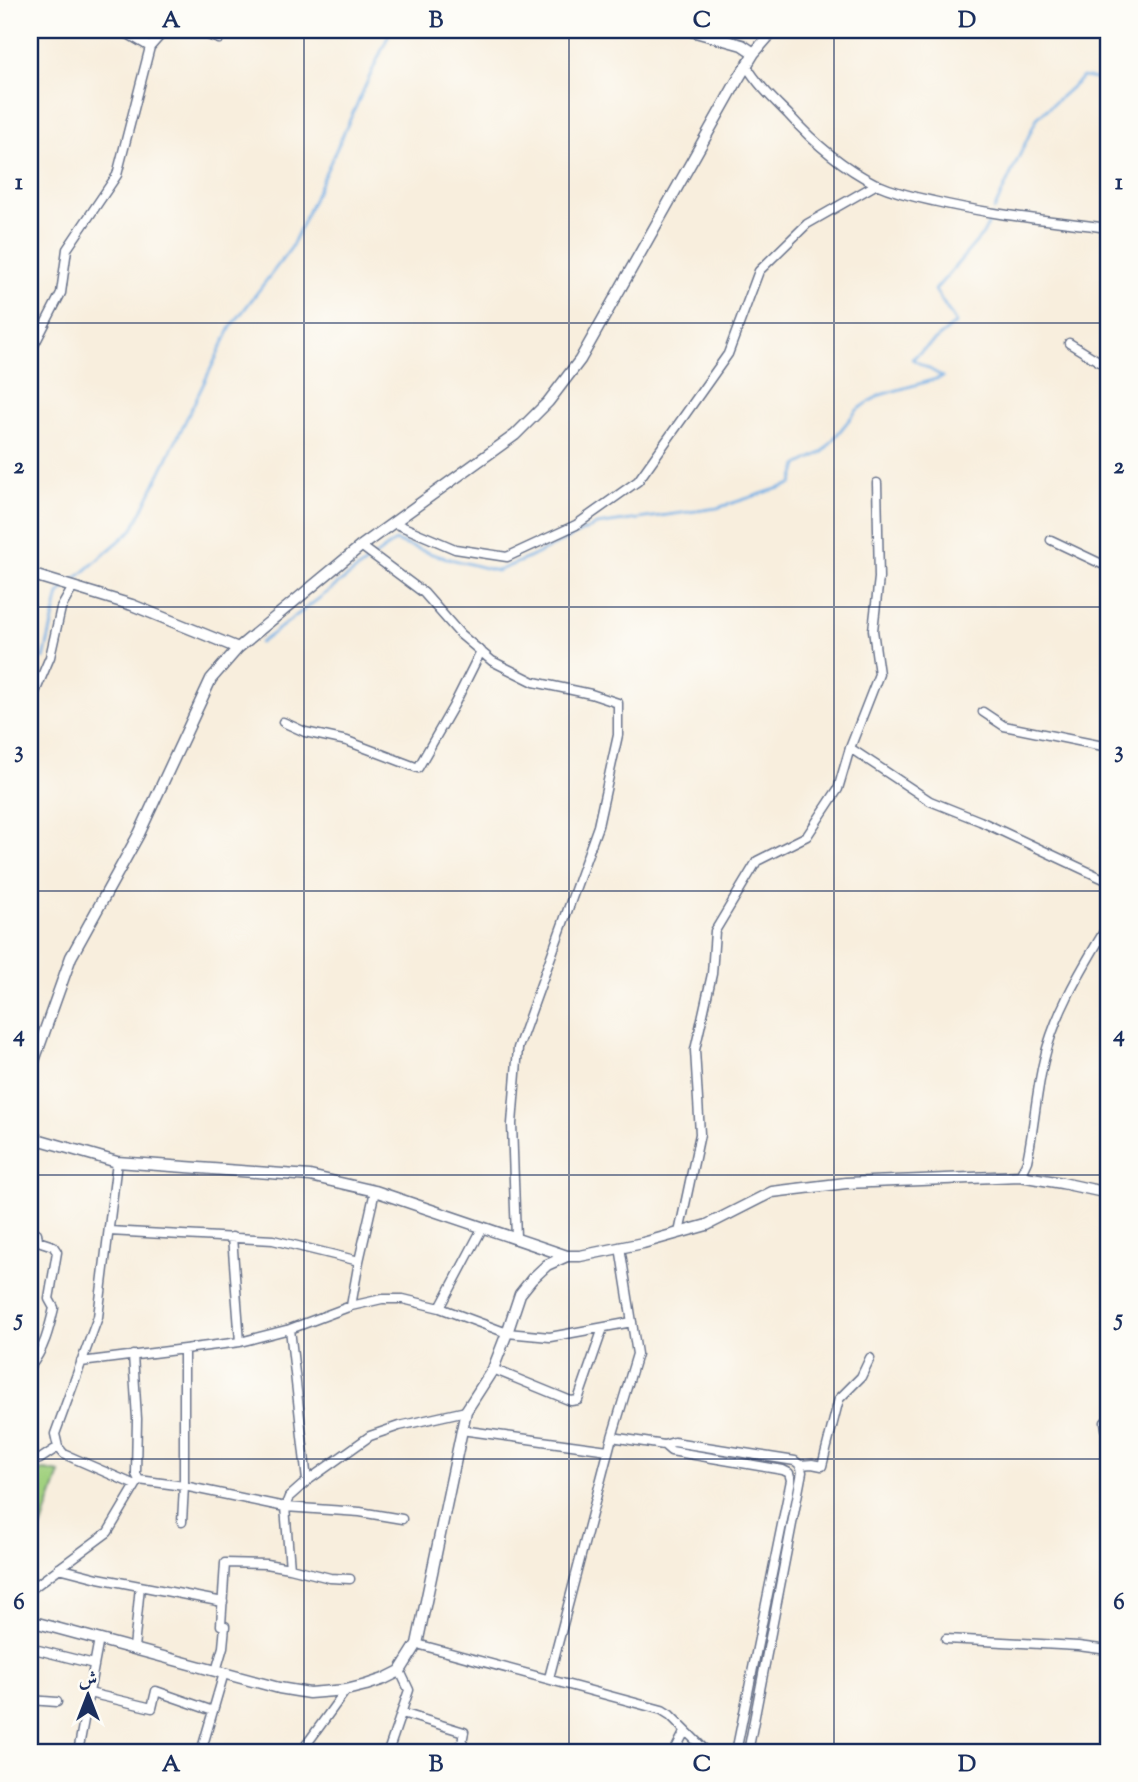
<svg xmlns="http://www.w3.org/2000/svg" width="1138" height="1782" viewBox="0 0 1138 1782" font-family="'Sorts Mill Goudy',Amiri,serif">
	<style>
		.green { fill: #a1d17f; stroke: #5e806e; stroke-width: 2 }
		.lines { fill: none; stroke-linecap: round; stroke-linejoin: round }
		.stream { stroke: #74afe5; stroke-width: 2.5 }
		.minor-casing { stroke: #68728a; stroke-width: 11 }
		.major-casing { stroke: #68728a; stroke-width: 13 }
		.minor { stroke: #fff; stroke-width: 8 }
		.major { stroke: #fff; stroke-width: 10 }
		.grid { fill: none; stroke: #1b2f5e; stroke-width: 2; stroke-opacity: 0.55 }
		.neatline { fill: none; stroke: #1b2f5e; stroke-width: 2.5 }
		.grid-label { font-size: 23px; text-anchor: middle; font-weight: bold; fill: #1b2f5e }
	</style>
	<rect width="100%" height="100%" fill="#fdfcf7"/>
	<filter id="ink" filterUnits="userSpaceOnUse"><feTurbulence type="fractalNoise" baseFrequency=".0143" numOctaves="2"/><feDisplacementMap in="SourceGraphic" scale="14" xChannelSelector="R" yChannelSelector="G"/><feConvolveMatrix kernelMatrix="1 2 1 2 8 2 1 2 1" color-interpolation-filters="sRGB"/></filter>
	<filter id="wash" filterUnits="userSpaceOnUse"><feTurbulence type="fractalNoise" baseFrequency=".00686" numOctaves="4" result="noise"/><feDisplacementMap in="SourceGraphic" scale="28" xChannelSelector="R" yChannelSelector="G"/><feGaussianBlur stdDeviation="1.57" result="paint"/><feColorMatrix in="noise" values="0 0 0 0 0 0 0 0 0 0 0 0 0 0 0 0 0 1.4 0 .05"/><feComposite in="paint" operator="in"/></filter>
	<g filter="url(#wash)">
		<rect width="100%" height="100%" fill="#f8eedd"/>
		<path class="green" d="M45,1470l15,3 -30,88v-89z"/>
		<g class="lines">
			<path class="stream" d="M994,210l43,-92 46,-41 25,4
				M71,583l62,-54 98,-202 60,-79 100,-218
				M260,643l135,-102 40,14 62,16 34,-14 65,-32 121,-17 75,-24 6,-19 25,-13 34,-42 23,-15 63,-18 -31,-18 44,-36 -21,-33 48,-56 9,-18
				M44,659l15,-65 7,-7"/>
		</g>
	</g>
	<g filter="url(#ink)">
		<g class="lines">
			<defs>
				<path id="minor" d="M121,30l29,17 15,-17
					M195,30l24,9
					M746,65c11,19 27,34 42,49 25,28 54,53 88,70 18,8 38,13 57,17 58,14 116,19 175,27
					M1069,343l39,24
					M30,353l31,-60 6,-44 50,-74 33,-128
					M394,523l61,26 52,8 69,-32 62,-44 90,-127 31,-83 48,-47 70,-40
					M1051,540l57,27
					M361,546l63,47 36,41 32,27 42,21 57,12 27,9v32l-20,91 -80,222 -6,76 4,114
					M30,704l20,-47 11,-49 12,-21
					M983,712l21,14 104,21
					M283,722l22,10 42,9 71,27 36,-63 27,-54
					M850,748l80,53 50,20 128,60
					M117,1162l-19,155 -43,117 3,13 6,7 71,31
					M1020,1176l7,-15c7,-33 9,-68 17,-101 11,-48 39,-93 64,-135
					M30,1230l7,3 1,8 15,5 4,6 -8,47 5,9c-5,21 -10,42 -24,59
					M109,1231l164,9 86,21
					M679,1233l21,-99 -5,-84 17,-76 3,-43 42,-70 50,-25 31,-47 12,-41 29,-74 -6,-44 6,-52 -2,-95
					M232,1237l8,105
					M351,1306l8,-45 16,-70
					M440,1308l43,-81
					M290,1329l17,152
					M133,1355l4,64 -1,55 3,6
					M81,1362l159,-20 50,-13 61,-23 31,-7h21l37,9 67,25 43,4 82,-15
					M493,1369l78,32 7,-1 25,-72
					M1108,1420l-3,2 3,17
					M461,1430l147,20
					M612,1437l52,8 7,6 112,19 6,3 2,7 -55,272
					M664,1445l10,-3 121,19 5,4 2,7 -54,280
					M30,1462l10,-3 18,-12
					M800,1465l12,-1 10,2 17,-67 22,-22 9,-19
					M182,1522l2,-36v-137
					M59,1568l39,10 125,24
					M290,1568l40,10 20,1
					M30,1590l78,-58 31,-52 45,6 101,21 4,-10 18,-16 63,-45 29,-10 67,-15
					M946,1639l132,7 30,4
					M417,1644l245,66 8,5 37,37
					M30,1648l64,16
					M134,1648l6,-62
					M216,1671l7,-24 2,-21 -4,-1 4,-62 41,1 24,4 -5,-61 75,5 42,7
					M549,1678l63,-241 25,-83 -17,-107
					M89,1693l63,15 4,-17 57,20
					M30,1700l27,2
					M402,1713l62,19 -3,15 23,5
					M78,1752l21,-113
					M201,1752l23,-79
					M301,1752l45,-62
					M388,1752l21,-62 -9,-19
					M674,1752l11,-21"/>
				<path id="major" d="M688,30l54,15 12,8
					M30,574l102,31 106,43
					M30,1072l41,-115 68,-123 72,-155 27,-31 123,-102 154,-111 33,-33 32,-42 157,-279 17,-28 20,-23
					M30,1137l87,25 193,14 65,15 192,65h13l63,-13 64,-18 65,-33 74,-9 174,-7 42,7 46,10
					M30,1621l249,67 30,5 37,-3 20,-5 18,-6 16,-8 17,-27 49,-233 27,-42 14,-36 13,-39 12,-15 15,-14 20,-9"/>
			</defs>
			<use href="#minor" class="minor-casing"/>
			<use href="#major" class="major-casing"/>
			<use href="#minor" class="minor"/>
			<use href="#major" class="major"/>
		</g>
	</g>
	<path class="grid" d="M304,30v1722M569,30v1722M834,30v1722M30,323h1078M30,607h1078M30,891h1078M30,1175h1078M30,1459h1078"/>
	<rect width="1138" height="1782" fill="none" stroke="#fdfcf7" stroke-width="77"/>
	<g transform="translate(88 1695)" stroke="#fdfcf7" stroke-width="5" paint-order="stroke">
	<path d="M0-5L12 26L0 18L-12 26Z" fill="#1b2f5e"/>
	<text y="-10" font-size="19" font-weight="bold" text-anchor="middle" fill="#1b2f5e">ش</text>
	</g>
	<rect x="38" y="38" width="1062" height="1706" class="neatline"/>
	<g class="grid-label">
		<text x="171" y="27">A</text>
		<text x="436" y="27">B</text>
		<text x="702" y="27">C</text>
		<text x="967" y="27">D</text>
		<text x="19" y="189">1</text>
		<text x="1119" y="189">1</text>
		<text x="19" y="473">2</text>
		<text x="1119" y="473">2</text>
		<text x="19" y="757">3</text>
		<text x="1119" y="757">3</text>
		<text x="19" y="1041">4</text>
		<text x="1119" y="1041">4</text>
		<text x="19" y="1325">5</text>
		<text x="1119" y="1325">5</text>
		<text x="19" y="1609">6</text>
		<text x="1119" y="1609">6</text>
		<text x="171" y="1771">A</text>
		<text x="436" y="1771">B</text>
		<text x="702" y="1771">C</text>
		<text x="967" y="1771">D</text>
	</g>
</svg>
